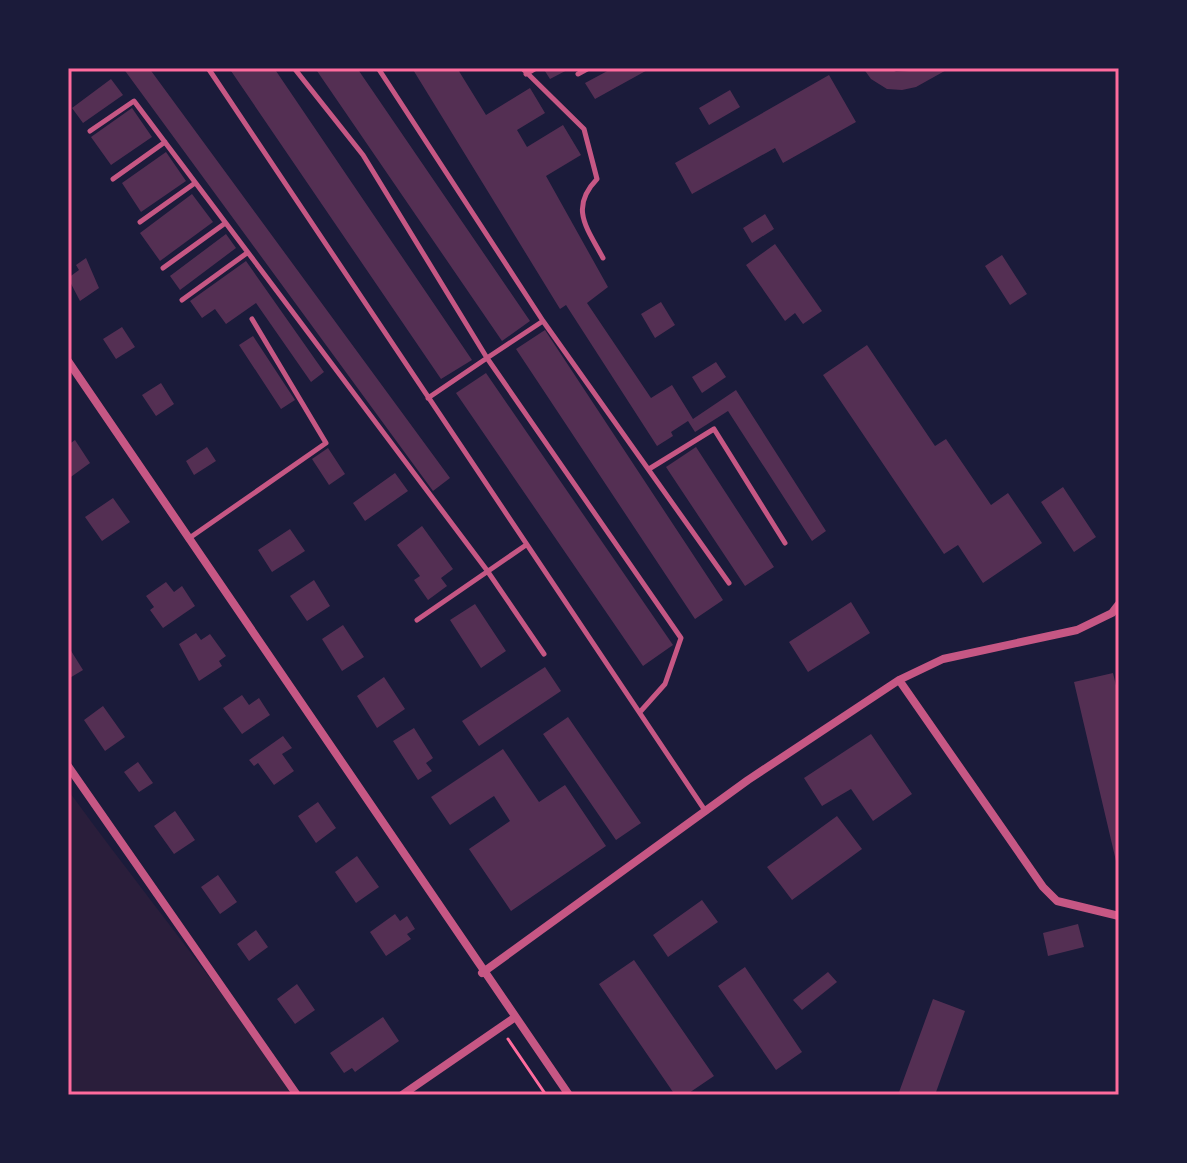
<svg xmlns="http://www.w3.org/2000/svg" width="1187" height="1163" viewBox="0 0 1187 1163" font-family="'Alegreya Sans',sans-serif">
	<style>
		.green { fill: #2a1e3b }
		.building { fill: #542f53 }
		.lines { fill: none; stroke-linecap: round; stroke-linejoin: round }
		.path { stroke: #ff6b9d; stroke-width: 3 }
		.service { stroke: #c65784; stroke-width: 5 }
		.minor { stroke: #c65784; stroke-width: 8 }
		.neatline { fill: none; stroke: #ff6b9d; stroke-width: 3 }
	</style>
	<rect width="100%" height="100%" fill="#1b1b3a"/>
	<path class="green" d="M68,790c74,102 155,199 225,305h-225z"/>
	<path class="building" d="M123,68h26l301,410 -17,13z
		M229,68h45l198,292 -31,19z
		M315,68h42l173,253 -28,20z
		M412,68h45l29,47 44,-27 15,25 -28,17 10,17 36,-22 18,30 -35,21 62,111 -21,16 64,95 21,-13 21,34 43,-29 90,141 -14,10 -84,-130 -33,21 -7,-11 -17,11 2,4 -16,10 -91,-141 -6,4z
		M543,68h28l-21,11z
		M613,68h38l-56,31 -10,-16z
		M863,68h26l7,4 54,-4 -34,19 -14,3 -15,-1 -16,-10z
		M829,75l27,47 -73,41 -8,-15 -83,46 -17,-31z
		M111,79l12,16 -40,28 -11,-15z
		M730,90l10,17 -31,18 -10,-17z
		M132,108l20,29 -41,28 -20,-28z
		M166,152l20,29 -45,31 -19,-29z
		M192,194l21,28 -53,39 -20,-28z
		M765,214l9,15 -22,14 -9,-15z
		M226,234l10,14 -56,42 -10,-14z
		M775,244l47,67 -19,13 -8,-11 -10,8 -39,-56z
		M1002,255l25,39 -17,11 -25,-39z
		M86,258l13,30 -19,13 -12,-23 11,-8 -3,-5z
		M246,261l78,111 -13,10 -55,-79 -30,21 -11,-15 -13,9 -12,-17z
		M661,302l14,23 -20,13 -14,-24z
		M122,327l13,20 -19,12 -13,-20z
		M545,330l178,270 -28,19 -179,-270z
		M253,336l42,64 -14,9 -42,-64z
		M867,345l68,101 11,-7 45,66 17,-12 34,50 -59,40 -25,-38 -14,9 -121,-179z
		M716,362l10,15 -24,16 -10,-16z
		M486,373l187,272 -30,21 -187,-273z
		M161,383l13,21 -18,12 -14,-21z
		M75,440l15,23 -22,16v-34z
		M207,447l9,14 -22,14 -8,-14z
		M696,447l78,120 -29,19 -79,-119z
		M328,448l17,26 -16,11 -17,-26z
		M395,473l13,18 -43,30 -12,-18z
		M1063,487l33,50 -22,15 -33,-50z
		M113,498l17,24 -28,19 -17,-24z
		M422,526l31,43 -12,9 6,8 -19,14 -14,-20 6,-4 -23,-31z
		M290,529l15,22 -33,21 -14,-22z
		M314,580l16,26 -23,15 -17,-25z
		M166,582l8,10 8,-6 13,20 -32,22 -13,-18 4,-3 -8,-11z
		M851,602l19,31 -62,39 -19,-30z
		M475,604l31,47 -25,17 -31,-48z
		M343,625l21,32 -22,14 -20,-32z
		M196,633l5,7 9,-6 16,22 -7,5 3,5 -23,15 -20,-37z
		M68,646l15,24 -15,9z
		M545,667l16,24 -82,55 -17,-25z
		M1113,673l6,25v163h-3l-42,-179z
		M384,677l21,32 -28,19 -20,-32z
		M242,695l7,10 10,-7 11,17 -28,19 -19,-26z
		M103,706l22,31 -20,14 -21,-31z
		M568,717l73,106 -25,17 -73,-106z
		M414,728l19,30 -7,5 6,8 -14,9 -25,-39z
		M871,734l41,60 -39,27 -22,-32 -29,17 -18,-28z
		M283,736l9,12 -10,6 12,17 -20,14 -16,-22 -4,3 -5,-6z
		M503,749l36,53 26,-17 41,61 -95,65 -42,-62 41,-28 -16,-25 -44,29 -19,-28z
		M138,762l15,21 -14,9 -15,-20z
		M318,802l18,26 -20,15 -18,-27z
		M175,811l20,29 -21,14 -20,-28z
		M837,816l25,33 -70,51 -25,-33z
		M357,856l22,31 -23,16 -21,-31z
		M218,875l19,27 -17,12 -19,-27z
		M702,900l16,22 -50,35 -15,-22z
		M395,914l5,7 7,-5 8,13 -8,5 4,5 -25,17 -16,-24z
		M1078,924l6,23 -36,9 -5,-23z
		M256,930l12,17 -19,14 -12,-17z
		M634,960l80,116 -28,19h-11l-76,-111z
		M745,967l57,85 -26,18 -58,-84z
		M828,972l9,10 -35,28 -9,-10z
		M297,984l18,26 -20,14 -18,-25z
		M933,999l32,12 -30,84h-37z
		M383,1017l16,24 -44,31 -3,-4 -8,5 -14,-20z"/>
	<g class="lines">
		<path class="path" d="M508,1039l38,56"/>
		<path class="service" d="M208,68l498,744
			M294,68l69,87 124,203 56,-37
			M378,68l165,253 186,262
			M522,68l62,61 13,50c-28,29 -10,49 6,79
			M526,74l10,-6
			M578,74l11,-6
			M90,131l44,-30 352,468 58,85
			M113,179l52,-37
			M140,222l55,-39
			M163,268l61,-44
			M182,300l65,-47
			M428,398l59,-40 194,280 -16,46 -25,28
			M649,469l65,-40 71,114
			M188,539l138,-96 -74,-124
			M417,620l109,-75"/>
		<path class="minor" d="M68,361l501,734
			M899,680l144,207 14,14 62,15
			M68,766l229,329
			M482,973l266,-193 151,-100 44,-21 134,-29 35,-17 7,-9
			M402,1095l112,-77"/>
	</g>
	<rect width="1187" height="1163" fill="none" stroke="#1b1b3a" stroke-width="140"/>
	<rect x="70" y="70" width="1047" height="1023" class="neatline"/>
</svg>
